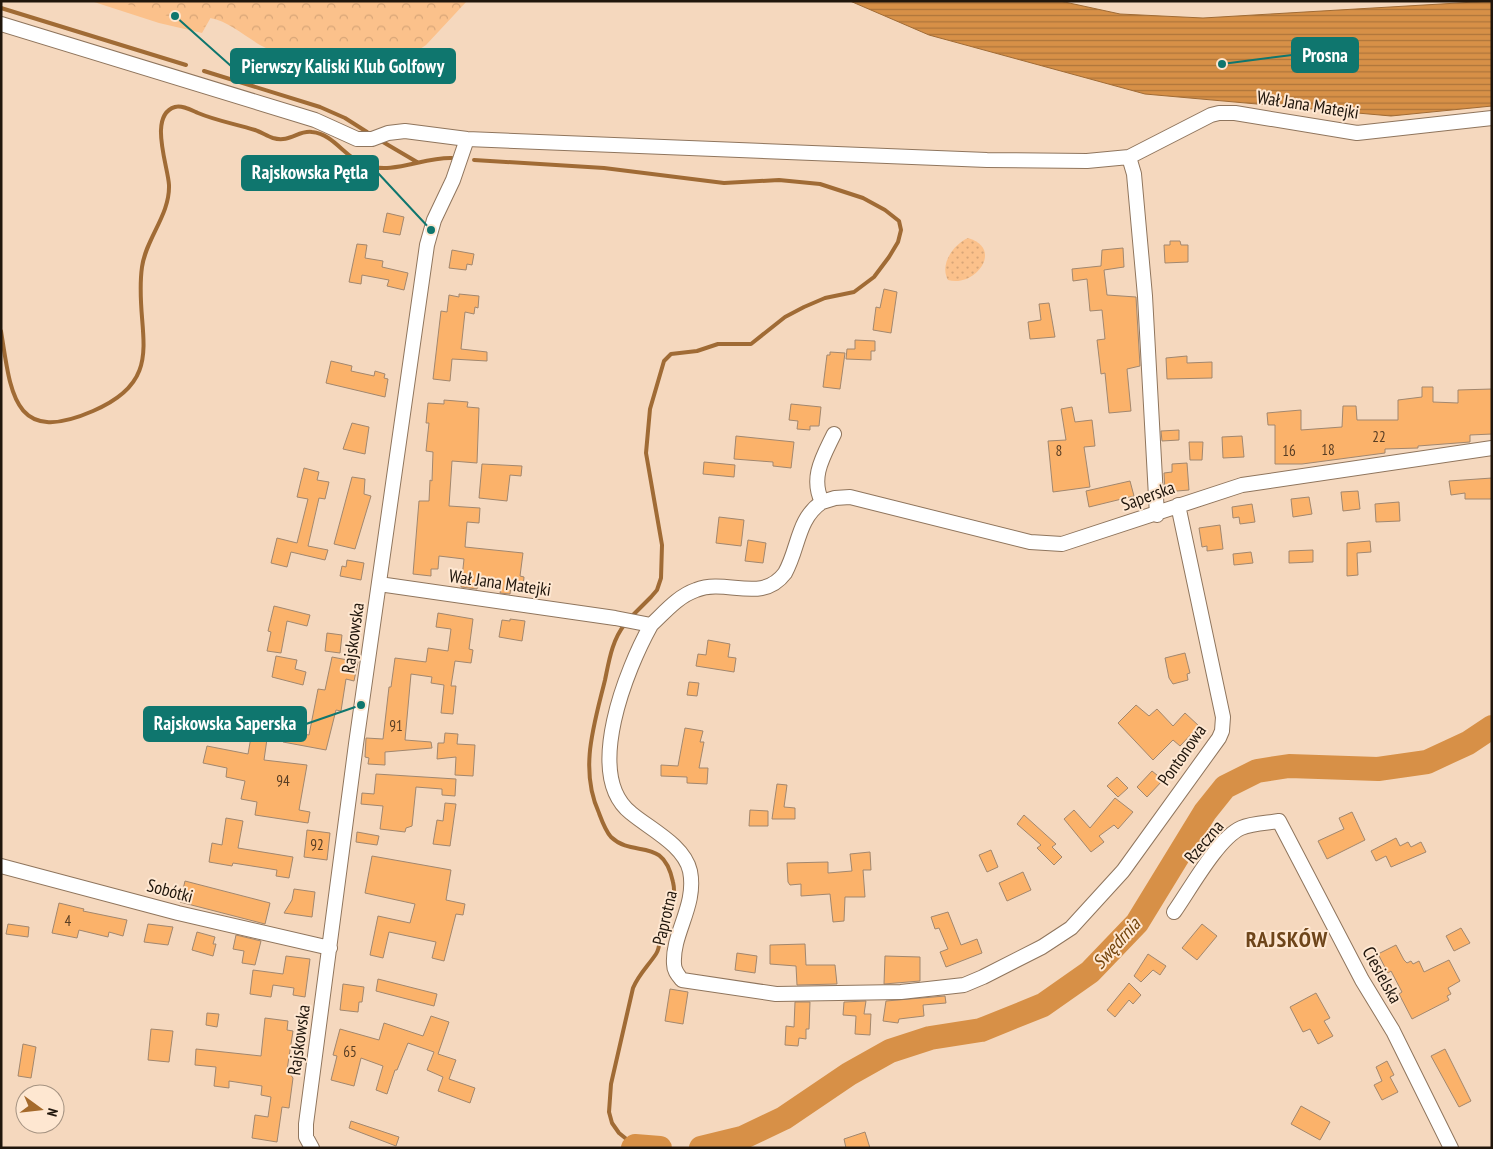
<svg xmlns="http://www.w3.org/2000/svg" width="1493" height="1149" viewBox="0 0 1493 1149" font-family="'PT Sans Narrow',sans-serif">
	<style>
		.grass { fill: #fbc18b }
		.forest { fill: url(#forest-crowns) }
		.park { fill: url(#park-dots) }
		.water { fill: url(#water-rules); stroke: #a06b35 }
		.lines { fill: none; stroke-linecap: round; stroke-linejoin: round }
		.stream { stroke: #a06b35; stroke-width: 4 }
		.river { stroke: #d79047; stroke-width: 24 }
		.building { fill: #fbb26a; stroke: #a2876e }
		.minor-casing { stroke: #8f755d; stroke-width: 16 }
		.minor { stroke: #fff; stroke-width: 14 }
		.labels { text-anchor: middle; stroke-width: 4; stroke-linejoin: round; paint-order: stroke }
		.number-label { font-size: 15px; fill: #573d24 }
		.street-label { font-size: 18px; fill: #20160c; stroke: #fee7d1 }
		.water-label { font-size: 19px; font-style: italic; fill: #73440b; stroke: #fee7d1 }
		.district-label { font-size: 22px; font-weight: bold; letter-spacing: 1px; fill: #6e451a; stroke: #fee7d1 }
		.leader { fill: none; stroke: #0f766e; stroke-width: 2 }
		.callout-dot { fill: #0f766e; stroke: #fee7d1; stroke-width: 2 }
		.callout { fill: #0f766e; stroke: #0f766e; stroke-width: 2 }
		.callout-label { font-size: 19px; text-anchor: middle; font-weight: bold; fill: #fff }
	</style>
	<defs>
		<pattern id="forest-crowns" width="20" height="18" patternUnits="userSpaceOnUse" patternTransform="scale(1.25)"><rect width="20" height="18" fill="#fbc18b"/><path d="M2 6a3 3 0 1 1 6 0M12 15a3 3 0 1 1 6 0" fill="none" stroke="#d7a577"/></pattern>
		<pattern id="park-dots" width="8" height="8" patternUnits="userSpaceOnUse" patternTransform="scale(1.25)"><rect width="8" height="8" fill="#fbc18b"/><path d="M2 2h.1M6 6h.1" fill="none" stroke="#d7a577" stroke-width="1.8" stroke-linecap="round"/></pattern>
		<pattern id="water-rules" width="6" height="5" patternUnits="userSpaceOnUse" patternTransform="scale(1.25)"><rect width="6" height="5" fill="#d79047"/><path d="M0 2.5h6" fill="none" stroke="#ae753a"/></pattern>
	</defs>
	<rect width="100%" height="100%" fill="#f5d8be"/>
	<path class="grass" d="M91,1h129l-18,32 -43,-10z"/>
	<path class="forest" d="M116,1h351l-41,44 -21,14 -19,1 -14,20c-34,-11 -71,-17 -104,-31 -20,-9 -36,-27 -58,-31l-5,9z"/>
	<path class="park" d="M968,238c37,11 6,50 -20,42 -9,-16 6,-36 20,-42z"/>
	<path class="water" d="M850,1h210l60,13 83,4 289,-17v105l-101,10 -246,-22 -216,-59z"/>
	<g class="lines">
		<path class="stream" d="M1,8l185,57
			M204,71l116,36 25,11 22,14
			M383,142l34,20
			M474,160l130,8 120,15 55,-3 41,4 43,14 22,12 14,11 2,9 -3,12 -9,15 -15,20 -20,15 -29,6 -21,9 -19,10 -34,27h-33l-21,7 -26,3 -7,7 -14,48 -4,44 16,92 -1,33 -4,12 -6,7 -20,20
			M1,331c10,62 12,115 92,80 78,-33 40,-81 49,-144 4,-29 28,-52 27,-82 -1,-19 -21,-70 6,-78 7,-2 16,3 23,6 19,8 38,11 57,17 6,2 12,6 18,8 17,5 25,-8 39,-6 22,2 33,26 53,33 28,10 58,-8 87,-7
			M625,624c-13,16 -16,37 -20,56 -11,45 -26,89 -6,133 3,8 6,17 12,24 23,22 52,-2 62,45 5,21 -8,35 -13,54 -1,7 0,12 -4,18 -8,12 -17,20 -23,34l-22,96 -2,28 3,11 7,10 16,13"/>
		<path class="river" d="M633,1148l2,-2 25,2
			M701,1148l41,-10 42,-20 65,-44 41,-23 40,-13 51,-8 62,-25 47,-33 47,-49 68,-111 20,-25 32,-16 32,-5 89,3 49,-7 41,-19 24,-16"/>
	</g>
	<path class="building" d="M387,213l17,4 -4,18 -17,-3z
		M1170,241h10l1,4h7v17l-23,1 -1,-18h6z
		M357,244l10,1 -2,13 18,3 -1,6 26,6 -4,17 -17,-4 2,-6 -27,-5 -1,9 -12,-2z
		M1123,248l1,19 -20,3 3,25 29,2 4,69 -13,3 4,42 -22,2 -4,-40 -4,1 -4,-34 8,-1 -3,-29 -12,1 -3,-32 -14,2 -1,-12 29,-3 1,-16z
		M452,250l22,4 -2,11 -5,-1 -1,6 -17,-2z
		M884,289l13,3 -6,41 -18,-3 3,-23 4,1z
		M459,294l20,2 -1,12 -3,-1 -1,7 -9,-2 -4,37 26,3v9l-35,-2 -2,22 -17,-2 8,-68 6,1 2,-17 10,2z
		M1049,303l6,34 -25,2 -2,-17 13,-2 -2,-16z
		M855,340l20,1v10h-4v9l-25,-1 1,-10h8z
		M830,352l15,1 -5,36 -17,-2 4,-32h3z
		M1187,356v7l25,-1v16l-45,1 -1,-21z
		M331,361l21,5 -1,5 23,5 1,-5 10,3 -1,4 4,1 -3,18 -59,-14z
		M1422,387h11v15l25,1v-13l34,-1v45l-22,1v7l-52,4v2l-33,1v4l-83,11h-27v-39h-7l-1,-12 34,-3v20l41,-3 1,-21h13l1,14h41v-20l24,-3z
		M444,400l24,2 -1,5 12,1 -2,55 -25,-2 -3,45 31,2 -1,15 -12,-1 -2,25 58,6 -3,23 4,1 -1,11 -12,-2 -1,8 -10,-1 1,-5 -23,-3 -1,4 -16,-2 3,-28 -25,-3 -1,13h-7v7l-18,-2 6,-73h10l1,-21 2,1 1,-29 -7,-1 3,-28h-3l2,-20 16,1z
		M791,404l30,3 -2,19h-9v4l-13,-1 1,-8 -9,-1z
		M1072,407l3,15 17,-2 3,26 -11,1 6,40 -37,5 -5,-51 18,-1 -5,-31z
		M352,423l17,4 -4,27 -22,-5z
		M1179,430v10l-17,1 -1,-10z
		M736,436l58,6 -3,26 -18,-2v-4l-39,-3z
		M1242,436l2,21 -21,1 -1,-21z
		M1189,442h14l-1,18h-12z
		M704,462l31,3 -1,12 -31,-3z
		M1187,463l2,27 -24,2 -1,-19 8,-1v-8z
		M482,464l40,2 -1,10 -11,-1 -3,26 -28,-3z
		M304,468l15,4 -2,8 12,2 -4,17 -6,-1 -11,48 20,4 -3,10 -34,-8 -4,15 -16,-4 6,-25 20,5 11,-44 -11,-2z
		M352,477l13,2 -1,15 7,2 -16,53 -21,-5z
		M1492,478v21h-27v-6l-14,2 -2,-14z
		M1130,481l4,15 -45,11 -3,-16z
		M1358,491l2,18 -17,2 -2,-19z
		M1309,497l3,17 -19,3 -2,-18z
		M1399,502l1,19 -24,1 -1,-18z
		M1252,504l3,18 -15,2 -1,-7 -6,1 -1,-11z
		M719,517l25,3 -3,26 -25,-3z
		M1220,525l3,24 -16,2v-5l-5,1 -3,-19z
		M748,540l18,3 -3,20 -18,-2z
		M1370,541l1,11 -14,1 1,22 -11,1v-33z
		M1313,550v12l-24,1v-12z
		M1251,552l2,11 -19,2 -1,-11z
		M347,560l17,3 -3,17 -21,-4 2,-10 4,1z
		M274,606l36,9 -3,11 -20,-5 -6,32 -14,-2 4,-19 -3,-1z
		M438,613l35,6 -4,30 4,1 -2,13 -16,-2 -4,25h5l-3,28 -12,-1 3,-28 -13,-2 1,-6 -21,-3 -6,66 26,2 1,6 -47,4v13l-17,-1 1,-6 -4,-1 1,-19 17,1 6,-52h2l4,-29 31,4 2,-14 20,3 3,-22 -15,-2z
		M510,619l15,2 -3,20 -23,-4 3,-17 8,1z
		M327,633l15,2 -2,18 -15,-2z
		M708,640l22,4 -2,13 8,1 -2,14 -38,-6 2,-12 8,1z
		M1185,653l5,20 -3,1 1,6 -15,4 -4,-6 -4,-20z
		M276,656l21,4 -2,9 11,3 -3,13 -31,-8z
		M332,657l26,5 -4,19 -8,-2 -5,32 -5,-1 -10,40 -43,-8 2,-11 24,4 9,-46 7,1z
		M689,682l10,1 -2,13 -10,-1z
		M1136,705l13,11 8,-7 16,17 12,-13 14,13 -19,20 -7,-6 -20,20 -35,-37z
		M685,728l18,3 -3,11h4l-5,26h9l-1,16 -20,-1v-6l-26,-1v-11l17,1z
		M445,733l13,1 -1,10 18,1 -2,31 -18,-1 1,-18 -19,2 1,-16h6z
		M251,737l16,2 -3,21 43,5 -8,45 11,2 -2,11 -53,-8 2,-13 -16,-3 4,-18 -19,-4 1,-9 -24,-5 4,-17 41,8z
		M1152,771l11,9 -16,17 -10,-10z
		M376,774l80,5 -1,17 -13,-1v-6l-26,-2 -4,39 -6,2 -1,4 -25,-3 3,-23 -22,-2 1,-11 12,1z
		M1117,777l11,11 -10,9 -11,-11z
		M777,784l10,1 -3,22 11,1v11h-23z
		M1115,798l18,14 -15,17 -4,-4 -15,11 5,6 -13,10 -27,-33 10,-9 16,18z
		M445,803l11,1 -6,42 -17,-2 4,-24 6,1z
		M750,810l18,1v15h-19z
		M1352,812l13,28 -38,19 -9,-18 26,-12 -5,-11z
		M1024,815l32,29 -4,3 10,10 -8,8 -17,-17 4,-3 -24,-21z
		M226,818l17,3 -5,27 55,9 -4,21 -13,-2 1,-6 -44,-7 -1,3 -23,-4 3,-19 10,2z
		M307,830l23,3 -3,27 -23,-3z
		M357,832l22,4 -2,9 -21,-3z
		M1396,838l4,8 8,-4 3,5 10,-5 5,10 -35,15 -5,-11 -10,5 -5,-10z
		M991,850l7,17 -11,5 -8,-17z
		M870,852l1,18h-8l2,27h-20l-1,24 -11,1 -3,-28 -29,2v-12l-11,1 -2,-3 -1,-19 41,-1v11l24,-2 -2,-17z
		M372,856l79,14 -5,30 19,4 -2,11 -7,-1 -12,47 -12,-3 4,-16 -47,-10 -6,26 -13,-3 8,-39 32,7 5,-19 -50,-11z
		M1023,872l8,18 -24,11 -8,-18z
		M185,881l85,22 -5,21 -85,-22z
		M294,889l21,3 -3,25 -28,-4 8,-13z
		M59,903l25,6 -1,2 44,9 -4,16 -14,-4 -1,5 -29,-7 -2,8 -25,-5z
		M948,912l13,33 16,-6 5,14 -36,14 -6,-15 8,-3 -9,-21 -4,1 -4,-12z
		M8,924l21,3 -1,10 -22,-3z
		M148,924l25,3 -5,18 -24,-3z
		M1202,924l15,12 -20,24 -15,-12z
		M1461,928l9,15 -16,8 -8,-15z
		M197,932l18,5 -2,7h3l-3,12 -21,-6z
		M236,935l25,6 -6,24 -13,-2 2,-12 -11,-2z
		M805,944l1,21h29l2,19 -40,1 -1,-19 -26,-2v-19z
		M1396,945l8,15 3,3 4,-2 2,3 6,-3 5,11 25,-12 11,21 -12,7 3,6 -4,2 2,4 -37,19 -13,-25 3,-2 -11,-21 -3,2 -10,-19z
		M737,953l20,3 -2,17 -20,-3z
		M1148,954l18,12 -6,9 -7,-5 -12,12 -7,-6z
		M286,956l24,3 -5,38 -12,-2 1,-7 -21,-3 -2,12 -21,-3 3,-24 30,4z
		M885,956l35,1v24l-36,3z
		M378,979l59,15 -3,12 -58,-15z
		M1129,983l12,12 -8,9 -4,-4 -14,17 -8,-7z
		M343,984l21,3 -2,15h-3l-1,10 -18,-2z
		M670,989l18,3 -5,32 -18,-3z
		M1316,993l14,25 -6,3 9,15 -15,8 -8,-15 -7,3 -13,-25z
		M945,996l1,7 -23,2 1,11 -25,3 -1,4 -15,-2 3,-20z
		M866,1001l-2,13h7l-1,21 -15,-1 1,-18 -13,-1 1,-13z
		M795,1002h15l-1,27h-3v10l-7,-1 -1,8 -13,-1 1,-19 8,1z
		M207,1013l12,1 -2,13 -11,-2z
		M431,1016l18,6 -11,32 18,6 -7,19 26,9 -5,15 -32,-12 5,-14 -16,-7 7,-18 -26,-9 -11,27h-2l-8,24 -11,-4 7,-24 -22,-8 -7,28 -23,-6 6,-24 -4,-1 7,-26 39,11 5,-17 39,13z
		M265,1018l23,3 -1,9 6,1 -6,39 6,8 -4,30 -7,-1 -5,35 -25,-4 3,-23 13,2 3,-20 -10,-2 1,-9 -33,-5v7l-15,-2 2,-19 -21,-2 1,-16 65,7z
		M151,1029l22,2 -4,31 -21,-2z
		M23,1044l13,3 -5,31 -13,-2z
		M1445,1049l26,52 -12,6 -28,-51z
		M1387,1061l7,14 -4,2 8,15 -16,8 -8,-15 8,-4 -6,-14z
		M1301,1106l29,16 -10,18 -29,-16z
		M351,1121l48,16 -3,9 -47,-18z
		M865,1132l5,16h-24l-2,-9z"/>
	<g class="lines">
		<defs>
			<path id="minor" d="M1,24l314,96 42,19h15l16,-6 17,-2 62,8 520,21 100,1 42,-4 82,-42 8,-2h16l122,20 135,-15
				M1129,157l5,17 11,122 12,219
				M822,502l13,-4 15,-1 180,45 32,2 180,-59 250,-37
				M379,584l236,34 36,7c13,-12 27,-29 45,-35 31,-12 66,14 89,-17 14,-25 12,-54 37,-71 -12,-25 1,-45 12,-68
				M651,625c-24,43 -68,150 -20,188 19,16 53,32 59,58 7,35 -18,62 -16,93 0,7 4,11 8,16l94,14 125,-2 63,-7 19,-8 59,-30 29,-19 52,-57 96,-133 3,-7 1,-14 -45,-212
				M1,866l177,47 152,35
				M1174,912c15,-21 44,-74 67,-84 11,-5 26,-5 38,-7l83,159 31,51 58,117
				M312,1148l-6,-11v-13l50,-380 71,-499 7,-25 19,-40 14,-41"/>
		</defs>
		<use href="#minor" class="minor-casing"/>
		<use href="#minor" class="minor"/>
	</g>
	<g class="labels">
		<g class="number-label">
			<text x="1379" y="442">22</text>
			<text x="1328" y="455">18</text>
			<text x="1059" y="456">8</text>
			<text x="1289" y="456">16</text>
			<text x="396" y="731">91</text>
			<text x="283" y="786">94</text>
			<text x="317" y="850">92</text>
			<text x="68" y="926">4</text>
			<text x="350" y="1057">65</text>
		</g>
		<g class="street-label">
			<text transform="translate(1308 105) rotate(9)" y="6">Wał Jana Matejki</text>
			<text transform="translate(1148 496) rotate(-20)" y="6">Saperska</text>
			<text transform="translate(500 583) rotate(8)" y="6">Wał Jana Matejki</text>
			<text transform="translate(353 638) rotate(-82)" y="6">Rajskowska</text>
			<text transform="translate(1182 755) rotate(-55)" y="6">Pontonowa</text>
			<text transform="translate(1204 842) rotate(-50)" y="6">Rzeczna</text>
			<text transform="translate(170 891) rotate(15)" y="6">Sobótki</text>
			<text transform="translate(665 918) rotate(-77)" y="6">Paprotna</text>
			<text transform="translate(1382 975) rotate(61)" y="6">Ciesielska</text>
			<text transform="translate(299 1040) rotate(-82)" y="6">Rajskowska</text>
		</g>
		<g class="water-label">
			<text transform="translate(1116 943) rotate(-48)" y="7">Swędrnia</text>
		</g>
		<g class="district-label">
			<text x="1287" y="947">RAJSKÓW</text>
		</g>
	</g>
	<path class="leader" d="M1222 64L1292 55M175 16L231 66M431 230L378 173M361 705L306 724"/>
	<g class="callout-dot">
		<circle cx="1222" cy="64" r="5"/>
		<circle cx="175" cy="16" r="5"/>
		<circle cx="431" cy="230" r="5"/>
		<circle cx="361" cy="705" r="5"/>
	</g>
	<g class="callout">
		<rect x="1292" y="38" width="66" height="34" rx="5"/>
		<rect x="231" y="49" width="224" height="34" rx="5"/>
		<rect x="242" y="156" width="136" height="34" rx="5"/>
		<rect x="144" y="707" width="162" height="34" rx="5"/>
	</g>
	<g class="callout-label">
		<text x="1325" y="62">Prosna</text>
		<text x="343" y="73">Pierwszy Kaliski Klub Golfowy</text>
		<text x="310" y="179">Rajskowska Pętla</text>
		<text x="225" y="730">Rajskowska Saperska</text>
	</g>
	<rect width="1493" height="1149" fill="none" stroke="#20160c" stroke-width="5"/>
	<g transform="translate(40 1109) rotate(105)"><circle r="24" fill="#fee7d1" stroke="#a59382"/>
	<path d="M0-4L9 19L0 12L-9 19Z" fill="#a56a2b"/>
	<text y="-8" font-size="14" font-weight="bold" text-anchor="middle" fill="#20160c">N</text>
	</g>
</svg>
